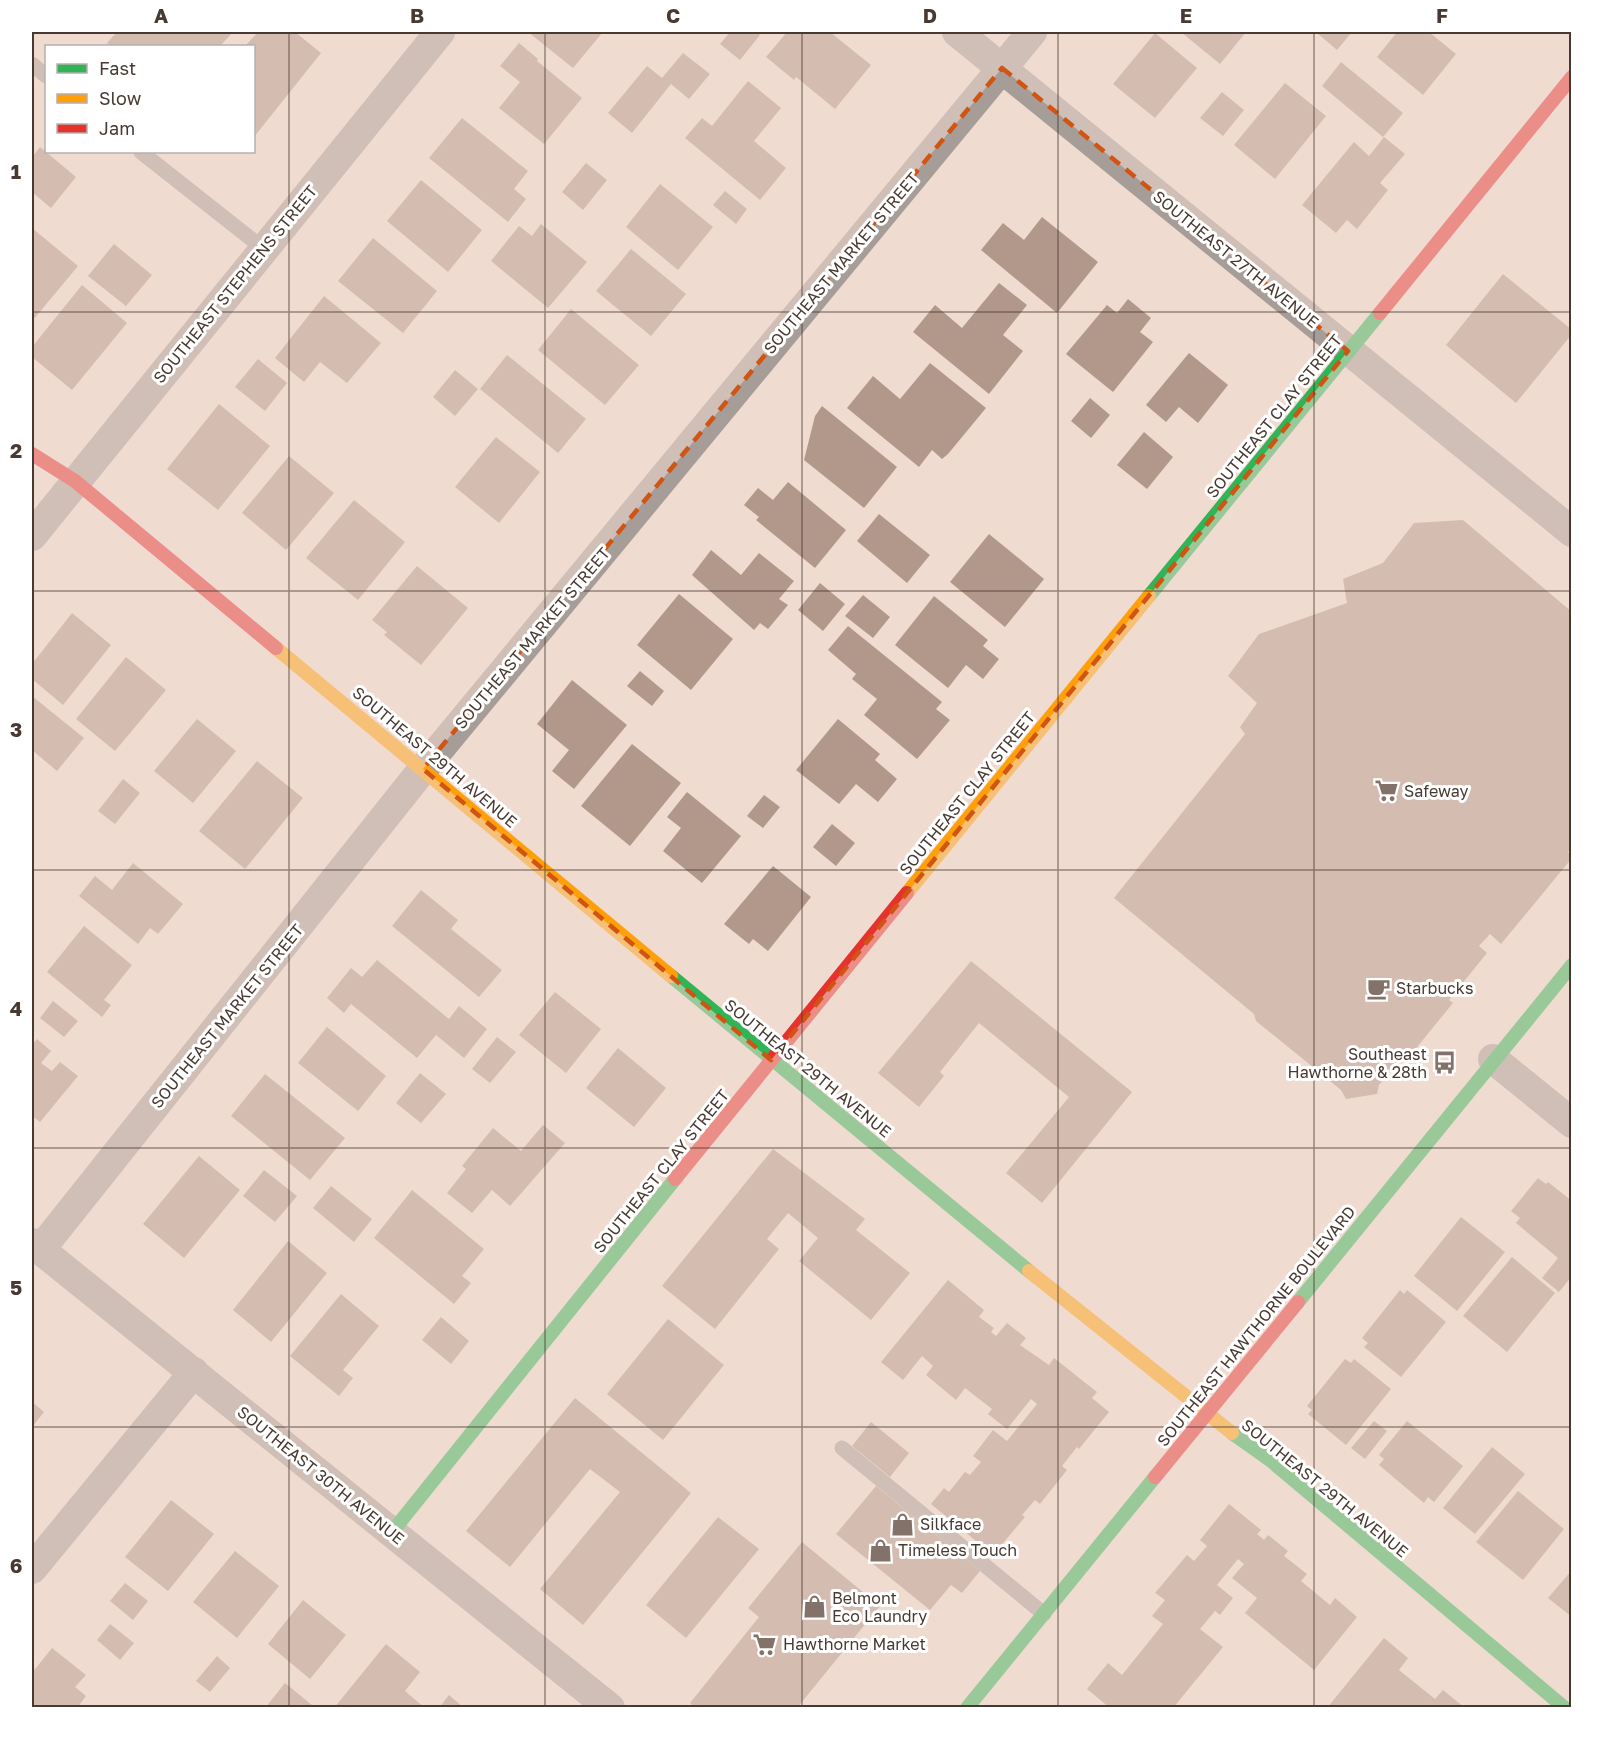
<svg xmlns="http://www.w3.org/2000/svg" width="1603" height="1739" viewBox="0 0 1603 1739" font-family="'Golos Text',sans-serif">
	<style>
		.building { fill: #b1988a }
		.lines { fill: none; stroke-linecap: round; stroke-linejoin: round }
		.lane { stroke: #a79d98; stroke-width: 15 }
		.street { stroke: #a79d98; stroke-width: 30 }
		.fast { stroke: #30b455; stroke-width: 14 }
		.slow { stroke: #ff9f0a; stroke-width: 14 }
		.jam { stroke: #e5322d; stroke-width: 14 }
		.marked { fill: none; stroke: #d05412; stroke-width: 4.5; stroke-dasharray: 12 8; stroke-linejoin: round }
		.grid { fill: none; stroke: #483932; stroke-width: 1.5; stroke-opacity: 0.55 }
		.labels { text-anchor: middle; stroke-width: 6; stroke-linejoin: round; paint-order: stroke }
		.street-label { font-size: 16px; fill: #483932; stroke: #fff }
		.poi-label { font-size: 16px; fill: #483932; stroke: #fff; text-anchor: start }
		.neatline { fill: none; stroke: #483932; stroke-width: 2 }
		.grid-label { font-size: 20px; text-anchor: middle; font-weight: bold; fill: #483932 }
	</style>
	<rect width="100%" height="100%" fill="#f0dbd1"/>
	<path class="building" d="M117,32h116l-13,14h-108l-5,-3z
		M258,32h37l26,21 -67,84v-91h-9z
		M528,32h75l-30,36z
		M730,32h25l5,3 -20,25 -20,-16z
		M787,32h43l41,33 -36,44 -39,-32 -2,3 -28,-23z
		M1181,32h65l-26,32z
		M1318,32h34l-15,18 -20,-17z
		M1397,32h32l27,22 -33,41 -46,-38z
		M1155,33l42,35 -42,50 -42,-34z
		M519,43l19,16 -1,2 45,37 -38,46 -45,-36 21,-26 -20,-16z
		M683,53l27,21 -21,25 -18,-15 -39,49 -24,-20 39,-47 15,12z
		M1341,62l62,51 -20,24 -61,-51z
		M748,81l33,27 -27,33 32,27 -26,32 -75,-62 17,-20 10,8z
		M1285,83l41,33 -51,63 -41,-34z
		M1222,92l22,18 -21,26 -23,-18z
		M462,118l66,53 -14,18 12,10 -18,23 -79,-64z
		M1384,137l21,17 -25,29 8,7 -31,39 -10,-9 -11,13 -34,-28 52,-63 15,14z
		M40,147l36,30 -25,31 -19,-16v-35z
		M586,163l21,17 -24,30 -21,-18z
		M421,180l61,50 -34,42 -61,-51z
		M660,184l53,43 -35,43 -52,-43z
		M725,191l22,18 -11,15 -23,-19z
		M1042,217l56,45 -41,51 -76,-63 22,-27 21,17z
		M541,224l46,38 -39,46 -57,-47 28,-35 13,10z
		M32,228l46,38 -45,54 -1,-1z
		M373,238l64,53 -34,42 -65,-52z
		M114,244l38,31 -26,31 -38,-30z
		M631,249l55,45 -35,42 -55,-45z
		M1503,274l69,56v4l-56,69 -70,-58z
		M999,283l28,22 -24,30 20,16 -34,43 -76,-62 22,-27 27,23z
		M82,285l45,38 -55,67 -40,-33v-10z
		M324,296l57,47 -34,40 -27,-21 -16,20 -29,-24z
		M1128,299l23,19 -11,14 13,10 -40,50 -47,-38 41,-49 10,8z
		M571,309l68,56 -34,40 -67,-55z
		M1189,353l39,32 -30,38 -19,-16 -13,15 -20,-17z
		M507,355l79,64 -28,34 -78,-64z
		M258,359l29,24 -22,28 -30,-24z
		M930,363l56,45 -38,46 -6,5 -10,-9 -13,17 -72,-59 26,-32 27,23z
		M455,370l23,19 -23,27 -22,-19z
		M1090,398l20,17 -19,23 -20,-17z
		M219,404l51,42 -52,64 -51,-41z
		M822,406l75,61 -33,41 -60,-48 11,-44z
		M1144,432l29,25 -26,32 -30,-24z
		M496,437l44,35 -41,51 -44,-36z
		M289,456l45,37 -48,57 -44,-37z
		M788,482l58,48 -31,38 -59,-48 3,-3 -15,-12 14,-17 15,12z
		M354,500l51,42 -47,58 -52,-42z
		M879,514l51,41 -23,28 -50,-42z
		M1463,520l109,92v235l-4,5 4,6 -71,86 -11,-10 -11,12 8,7 -38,47 4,3 -44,54 -4,-3 -26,31 -2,9 -31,5 -5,-9 -85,-69 -2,-7 -140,-116 131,-164 -5,-7 17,-24 -29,-27 31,-42 88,-31 -4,-24 40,-16 31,-40z
		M989,534l55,45 -39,48 -55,-45z
		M711,550l30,25 18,-22 35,28 -15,18 9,6 -20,24 -8,-6 -6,7 -62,-55z
		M417,566l51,42 -47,57 -37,-30 3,-3 -15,-12z
		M820,583l25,21 -22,27 -25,-21z
		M679,594l54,45 -42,51 -54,-45z
		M863,595l27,22 -17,21 -28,-22z
		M934,596l54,44 -5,6 16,13 -16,20 -17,-14 -18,23 -53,-43z
		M72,613l39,32 -48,60 -31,-26v-15z
		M848,626l94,76 -6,7 14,11 -33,39 -53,-44 13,-16 -25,-20 4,-5 -28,-24z
		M126,657l40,33 -51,61 -39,-32z
		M640,671l24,20 -12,15 -25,-20z
		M572,680l55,45 -53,64 -22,-18 17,-21 -32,-26z
		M32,696l52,42 -27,33 -25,-21z
		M197,719l39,32 -43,52 -39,-32z
		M838,719l42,35 -5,6 22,19 -19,23 -22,-18 -17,20 -43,-34z
		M632,744l49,39 -51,63 -49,-40z
		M257,761l46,37 -58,71 -46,-38z
		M123,779l17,14 -25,31 -17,-13z
		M687,792l54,44 -39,47 -39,-32 18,-23 -14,-11z
		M764,795l16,12 -17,21 -16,-12z
		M832,824l23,19 -19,23 -23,-19z
		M133,863l50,41 -25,30 -8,-6 -12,16 -59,-48 16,-20 17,14z
		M773,866l38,31 -43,54 -15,-12 -4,5 -25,-20z
		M421,890l37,30 -7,9 51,41 -23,27 -87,-71z
		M84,926l48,39 -28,35 7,5 -9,12 -55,-45z
		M377,960l72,59 10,-13 28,23 -23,29 -28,-23 -19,23 -66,-54 -7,9 -17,-15 24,-30 11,9z
		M971,961l161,131 -90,111 -36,-30 63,-76 -90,-74 -39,49 4,4 -25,31 -41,-34z
		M555,992l46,37 -35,44 -47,-38z
		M53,1001l25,20 -14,16 -24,-19z
		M327,1027l59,49 -28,35 -60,-48z
		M497,1037l19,15 -26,31 -18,-14z
		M37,1039l14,12 -10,12 11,8 8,-9 18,14 -38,46 -8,-6v-71z
		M618,1048l48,40 -32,39 -48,-39z
		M420,1073l26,21 -25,29 -25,-20z
		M265,1074l80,64 -35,42 -79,-64z
		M543,1125l22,18 -55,63 -18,-16 -20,23 -25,-20 19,-24 -4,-3 31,-38 28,23z
		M773,1149l92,70 -9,11 54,43 -39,47 -72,-59 19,-23 -30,-25 -21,26 12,10 -64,80 -53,-43z
		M199,1156l41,34 -56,68 -41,-34z
		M264,1170l33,26 -22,26 -32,-26z
		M1538,1178l8,6 2,-2 24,19v75l-13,16 -17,-14 16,-20 -42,-35 4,-5 -9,-7z
		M331,1186l41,33 -18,23 -41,-34z
		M412,1190l72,59 -22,27 9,7 -17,21 -80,-66z
		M1461,1217l44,35 -48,59 -43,-35z
		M288,1241l39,32 -56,69 -38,-32z
		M1512,1257l43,36 -48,59 -44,-36z
		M948,1280l36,30 -5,7 15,11 -3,4 5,4 11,-13 19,15 -6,7 29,20 5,-7 43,34 -5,6 17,14 -30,37 -2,-2 -15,19 5,4 -27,34 -5,-4 -13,15 3,2 -32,38 -62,-51 13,-16 5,4 16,-20 5,3 11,-13 -8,-6 20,-26 14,11 30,-37 -6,-5 -24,30 -19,-15 4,-5 -27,-21 -9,12 -30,-25 7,-9 -11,-10 -19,24 -22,-18z
		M1400,1290l4,4 3,-4 39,32 -45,55 -37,-30 4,-4 -6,-5z
		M341,1294l38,32 -36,44 10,8 -14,18 -49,-40z
		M441,1317l28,24 -18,23 -29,-24z
		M668,1319l56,46 -61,75 -56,-46z
		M1345,1359l6,4 3,-4 37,30 -45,56 -38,-31 4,-4 -5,-4z
		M575,1398l116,95 -108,132 -43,-36 80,-97 -30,-23 -80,98 -44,-36z
		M32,1402l12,10 -12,15z
		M1374,1421l13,10 -22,28 -14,-11z
		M1407,1421l56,45 -29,36 -6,-5 -4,6 -45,-38 5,-6 -5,-4z
		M871,1422l38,31 -19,24 -38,-31z
		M1492,1447l33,27 -50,60 -32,-26z
		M876,1486l104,85 -18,22 -11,-8 -21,25 -94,-76z
		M1518,1491l46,38 -41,51 -47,-38z
		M171,1500l43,34 -46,57 -43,-34z
		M1229,1504l32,26 -4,4 7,6 4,-5 20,16 -4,5 23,18 -6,7 29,24 5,-7 22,19 -43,53 -69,-57 12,-15 -25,-20 12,-14 -6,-5 -21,26 16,13 -13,17 -5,-4 -15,18 23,18 -50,61h-63l-23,-19 21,-26 14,12 41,-51 -11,-8 13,-16 -10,-7 32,-38 7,6 13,-15 -7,-6z
		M718,1517l41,32 -73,89 -40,-33z
		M802,1542l78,64 -83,102h-102l-5,-5 69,-86 -11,-9z
		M235,1551l44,35 -42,52 -44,-36z
		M1572,1570v47l-24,-19z
		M125,1583l23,18 -15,19 -23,-19z
		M303,1600l43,35 -36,44 -42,-35z
		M110,1624l24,19 -14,17 -23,-20z
		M1384,1638l24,20 -9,12 36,29 8,-9 22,18h-138z
		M386,1644l34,28 -15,19 20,17h-91z
		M52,1648l34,27 -11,12 11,9 -9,12h-45v-35z
		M217,1656l13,12 -20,24 -14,-11z
		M285,1683l27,22 -2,3h-45z
		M449,1695l15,13h-25z"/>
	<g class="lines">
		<path class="lane" d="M32,64l14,12
			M141,152l123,97
			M842,1448l202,166"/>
		<path class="street" d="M957,32l615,500
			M32,536l408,-504
			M1493,1059l79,64
			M32,1243l578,465
			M40,1250l383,-481 609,-737
			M32,1569l162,-197"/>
		<path class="fast" d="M1149,596l231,-283
			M671,976l358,295
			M1298,1302l274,-337
			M1232,1433l38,27 295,248
			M392,1532l283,-353
			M967,1708l188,-231"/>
		<path class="slow" d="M276,648l395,328
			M907,893l242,-297
			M1029,1271l203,162"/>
		<path class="jam" d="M1380,313l192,-236
			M32,454l43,27 201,167
			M675,1179l232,-286
			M1155,1477l143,-175"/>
	</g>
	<path d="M0 0H1603V1739H0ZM1002,68l346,283 -577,709 -348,-291z" fill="#f0dbd1" fill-opacity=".55" fill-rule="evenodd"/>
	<path class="marked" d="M1002,68l346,283 -577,709 -348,-291z"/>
	<path class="grid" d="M289,32v1676M545,32v1676M802,32v1676M1058,32v1676M1314,32v1676M32,312h1540M32,591h1540M32,870h1540M32,1148h1540M32,1427h1540"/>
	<defs>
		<symbol id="supermarket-bare" viewBox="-9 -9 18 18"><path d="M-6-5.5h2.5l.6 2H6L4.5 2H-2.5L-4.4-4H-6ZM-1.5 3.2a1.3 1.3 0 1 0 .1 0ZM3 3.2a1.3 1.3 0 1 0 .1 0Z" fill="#83726a" stroke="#fff" stroke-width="2.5" paint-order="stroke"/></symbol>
		<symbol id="cafe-bare" viewBox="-9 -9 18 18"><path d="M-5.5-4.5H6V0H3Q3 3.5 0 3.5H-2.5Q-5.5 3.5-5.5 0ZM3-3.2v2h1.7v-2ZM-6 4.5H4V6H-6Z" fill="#83726a" stroke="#fff" stroke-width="2.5" paint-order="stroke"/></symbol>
		<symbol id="bus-bare" viewBox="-9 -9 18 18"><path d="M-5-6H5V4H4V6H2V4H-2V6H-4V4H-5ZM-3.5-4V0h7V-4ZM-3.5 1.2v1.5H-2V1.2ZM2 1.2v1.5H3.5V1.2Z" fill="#83726a" stroke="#fff" stroke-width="2.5" paint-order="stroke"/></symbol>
		<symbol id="shop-bare" viewBox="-9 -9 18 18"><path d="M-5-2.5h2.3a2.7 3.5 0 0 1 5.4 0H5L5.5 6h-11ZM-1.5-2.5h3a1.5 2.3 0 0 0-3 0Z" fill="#83726a" stroke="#fff" stroke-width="2.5" paint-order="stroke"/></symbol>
	</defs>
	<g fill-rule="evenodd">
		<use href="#supermarket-bare" x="1370" y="774" width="33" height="33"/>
		<use href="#cafe-bare" x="1362" y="972" width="33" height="33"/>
		<use href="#bus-bare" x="1428" y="1046" width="33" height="33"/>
		<use href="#shop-bare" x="886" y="1508" width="33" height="33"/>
		<use href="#shop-bare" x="864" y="1534" width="33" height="33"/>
		<use href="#shop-bare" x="798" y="1590" width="33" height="33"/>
		<use href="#supermarket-bare" x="748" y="1628" width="33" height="33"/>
	</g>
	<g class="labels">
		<g class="street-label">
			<text transform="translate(1236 259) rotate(39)" y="6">SOUTHEAST 27TH AVENUE</text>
			<text transform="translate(841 263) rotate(-50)" y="6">SOUTHEAST MARKET STREET</text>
			<text transform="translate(235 284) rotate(-51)" y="6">SOUTHEAST STEPHENS STREET</text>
			<text transform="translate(1274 416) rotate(-51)" y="6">SOUTHEAST CLAY STREET</text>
			<text transform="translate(532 638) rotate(-50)" y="6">SOUTHEAST MARKET STREET</text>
			<text transform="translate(435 757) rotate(40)" y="6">SOUTHEAST 29TH AVENUE</text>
			<text transform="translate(967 793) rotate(-51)" y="6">SOUTHEAST CLAY STREET</text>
			<text transform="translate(227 1016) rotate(-51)" y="6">SOUTHEAST MARKET STREET</text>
			<text transform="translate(808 1068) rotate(39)" y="6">SOUTHEAST 29TH AVENUE</text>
			<text transform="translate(661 1171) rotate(-51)" y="6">SOUTHEAST CLAY STREET</text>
			<text transform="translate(1256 1326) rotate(-51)" y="6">SOUTHEAST HAWTHORNE BOULEVARD</text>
			<text transform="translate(321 1475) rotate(39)" y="6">SOUTHEAST 30TH AVENUE</text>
			<text transform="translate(1325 1488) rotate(39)" y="6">SOUTHEAST 29TH AVENUE</text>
		</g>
		<g class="poi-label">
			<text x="1404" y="797">Safeway</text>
			<text x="1396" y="994">Starbucks</text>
			<text x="1427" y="1060" text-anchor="end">Southeast<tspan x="1427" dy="18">Hawthorne &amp; 28th</tspan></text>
			<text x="920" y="1530">Silkface</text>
			<text x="898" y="1556">Timeless Touch</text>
			<text x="832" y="1604">Belmont<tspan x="832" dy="18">Eco Laundry</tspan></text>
			<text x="783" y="1650">Hawthorne Market</text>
		</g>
	</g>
	<rect width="1603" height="1739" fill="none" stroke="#ffffff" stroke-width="66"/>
	<rect x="45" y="45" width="210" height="108" fill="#ffffff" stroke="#b6b0ad" stroke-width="1.5"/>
	<rect x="57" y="64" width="30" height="9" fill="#30b455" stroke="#b6b0ad" stroke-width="1.5"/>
	<text x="99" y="75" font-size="18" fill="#483932">Fast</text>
	<rect x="57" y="94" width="30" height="9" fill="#ff9f0a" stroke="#b6b0ad" stroke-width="1.5"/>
	<text x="99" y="105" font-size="18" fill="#483932">Slow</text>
	<rect x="57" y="124" width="30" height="9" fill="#e5322d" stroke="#b6b0ad" stroke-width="1.5"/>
	<text x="99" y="135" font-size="18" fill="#483932">Jam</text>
	<rect x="33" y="33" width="1537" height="1673" class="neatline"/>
	<g class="grid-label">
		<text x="161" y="23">A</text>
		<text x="417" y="23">B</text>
		<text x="673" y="23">C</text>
		<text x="930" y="23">D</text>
		<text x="1186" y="23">E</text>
		<text x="1442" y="23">F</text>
		<text x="16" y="179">1</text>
		<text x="16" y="458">2</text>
		<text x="16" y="737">3</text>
		<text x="16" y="1016">4</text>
		<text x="16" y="1295">5</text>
		<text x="16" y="1573">6</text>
	</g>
</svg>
